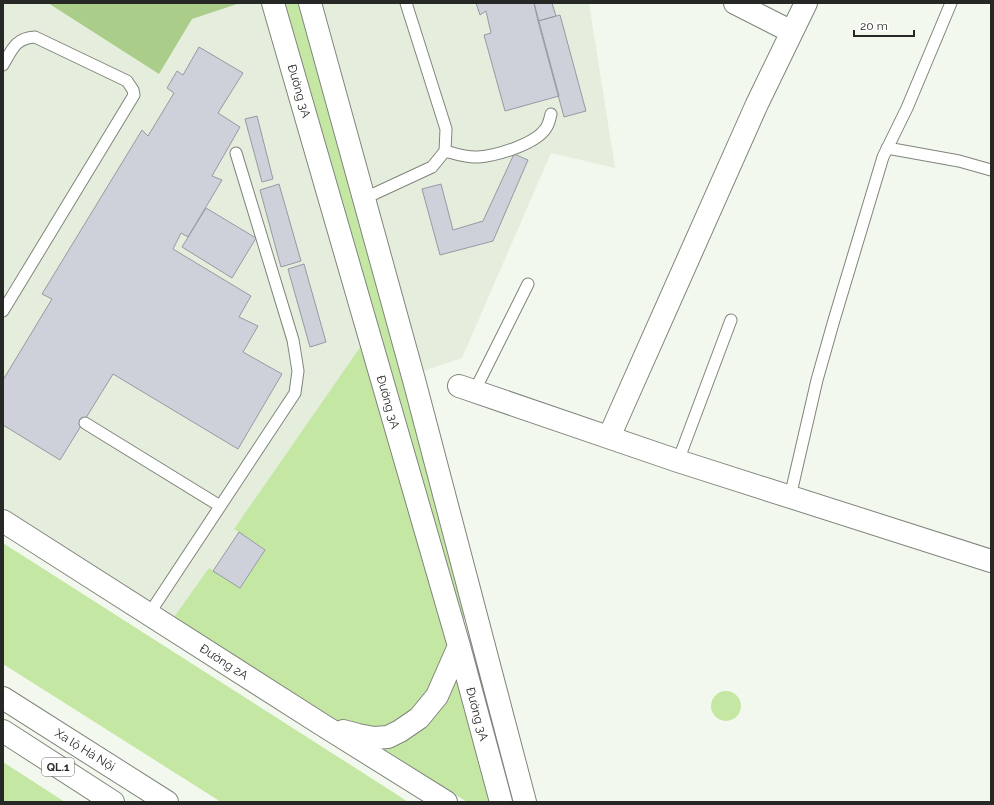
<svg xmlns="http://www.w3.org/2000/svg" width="994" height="805" viewBox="0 0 994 805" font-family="Raleway,sans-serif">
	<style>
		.built { fill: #e5eedd }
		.green { fill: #c4e8a4 }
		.forest { fill: #aace8a }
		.building { fill: #ced0da; stroke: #9799a3 }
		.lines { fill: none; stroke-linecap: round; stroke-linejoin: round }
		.lane-casing { stroke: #80857c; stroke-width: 13 }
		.street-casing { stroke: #80857c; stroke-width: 24 }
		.secondary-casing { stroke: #80857c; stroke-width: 24 }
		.highway-casing { stroke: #80857c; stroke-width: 24 }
		.lane { stroke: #fff; stroke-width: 11 }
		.street { stroke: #fff; stroke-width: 22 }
		.secondary { stroke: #fff; stroke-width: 22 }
		.highway { stroke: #fff; stroke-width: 22 }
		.labels { text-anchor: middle; stroke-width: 4; stroke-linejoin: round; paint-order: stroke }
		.shield { fill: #fff; stroke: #676866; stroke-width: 1 }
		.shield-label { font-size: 11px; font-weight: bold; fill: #262825 }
		.street-label { font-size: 12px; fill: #262825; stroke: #fff }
	</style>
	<rect width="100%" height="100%" fill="#f3f8ee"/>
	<path class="built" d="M3,3h586l26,165 -64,-15 -89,205 -39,13 64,242 -46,12 8,27 -108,71 -338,-216z"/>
	<path class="green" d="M285,3h13l105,380 62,235 -2,1z
		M361,346l88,306 -17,40 -18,21 -28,17 -45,-7 -167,-106 35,-49 31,20 25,-38 -31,-21z
		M3,543l390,249 15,10h-187l-218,-138z
		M454,672l35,130h-22l-91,-58z
		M711 706a15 15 0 1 1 30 0a15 15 0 1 1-30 0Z
		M3,762l62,40h-62z"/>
	<path class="forest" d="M48,3h192l-48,16 -33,55z"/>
	<path class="building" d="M476,3h58l25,93 -54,15 -21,-76 7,-2 -5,-22 -6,4z
		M534,3h18l4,13 -18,5z
		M560,15l26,96 -22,6 -26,-96z
		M199,47l44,26 -25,40 22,14 -28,49 10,4 -34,57 -7,-4 -8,16 78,47 -12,21 19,9 -15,26 39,22 -44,75 -125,-75 -53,86 -57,-35v-45l49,-81 -10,-5 100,-164 6,6 26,-43 -7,-5 10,-17 6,4z
		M257,116l16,63 -11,3 -17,-63z
		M514,154l14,6 -35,81 -53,14 -18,-66 19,-5 12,46 30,-9z
		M279,184l22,77 -20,6 -21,-77z
		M206,208l50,30 -24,40 -50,-31z
		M304,264l22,78 -16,5 -22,-78z
		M239,532l26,18 -25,38 -27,-17z"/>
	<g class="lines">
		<defs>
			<path id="lane" d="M3,65c9,-15 12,-27 32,-28l92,44 6,9 1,5 -131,216
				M887,148l72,13 32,9
				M445,151c11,3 22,7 33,6 18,-1 58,-13 68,-29 3,-4 4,-10 5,-14
				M363,199l69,-32 13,-16 1,-22 -40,-126
				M475,390l53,-106
				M85,423l135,83
				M678,461l53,-141
				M790,497l27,-117 17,-60 49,-163 24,-49 44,-105
				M149,614l146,-221 3,-22 -5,-31 -57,-187"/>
			<path id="street" d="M735,3l57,29
				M459,386l219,75 313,100
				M609,437l148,-333 49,-101"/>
			<path id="secondary" d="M273,3l186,643 42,156
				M310,3l104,377 111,422
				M3,521l318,203 125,78
				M343,731l15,4 16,3 14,-1 12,-6 19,-13 18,-22 22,-50"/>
			<path id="highway" d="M3,698l164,104
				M3,731l110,71"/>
		</defs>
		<use href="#lane" class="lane-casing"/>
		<use href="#street" class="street-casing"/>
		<use href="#secondary" class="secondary-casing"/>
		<use href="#highway" class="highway-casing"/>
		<use href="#lane" class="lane"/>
		<use href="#street" class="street"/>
		<use href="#secondary" class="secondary"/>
		<use href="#highway" class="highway"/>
	</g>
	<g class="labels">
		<rect class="shield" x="42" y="758" width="32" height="18" rx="3"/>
		<g class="shield-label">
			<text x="58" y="771">QL.1</text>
		</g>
		<g class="street-label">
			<text transform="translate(299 91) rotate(74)" y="4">Đường 3A</text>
			<text transform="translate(388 402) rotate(74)" y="4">Đường 3A</text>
			<text transform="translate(224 662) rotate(33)" y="4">Đường 2A</text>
			<text transform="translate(477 714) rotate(75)" y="4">Đường 3A</text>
			<text transform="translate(85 750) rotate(32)" y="4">Xa lộ Hà Nội</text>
		</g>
	</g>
	<rect width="994" height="805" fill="none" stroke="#262825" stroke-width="8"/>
	<path d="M854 30v6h60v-6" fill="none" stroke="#262825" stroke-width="2"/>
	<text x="860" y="30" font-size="12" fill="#262825" stroke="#ffffff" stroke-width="3" paint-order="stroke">20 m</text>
</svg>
